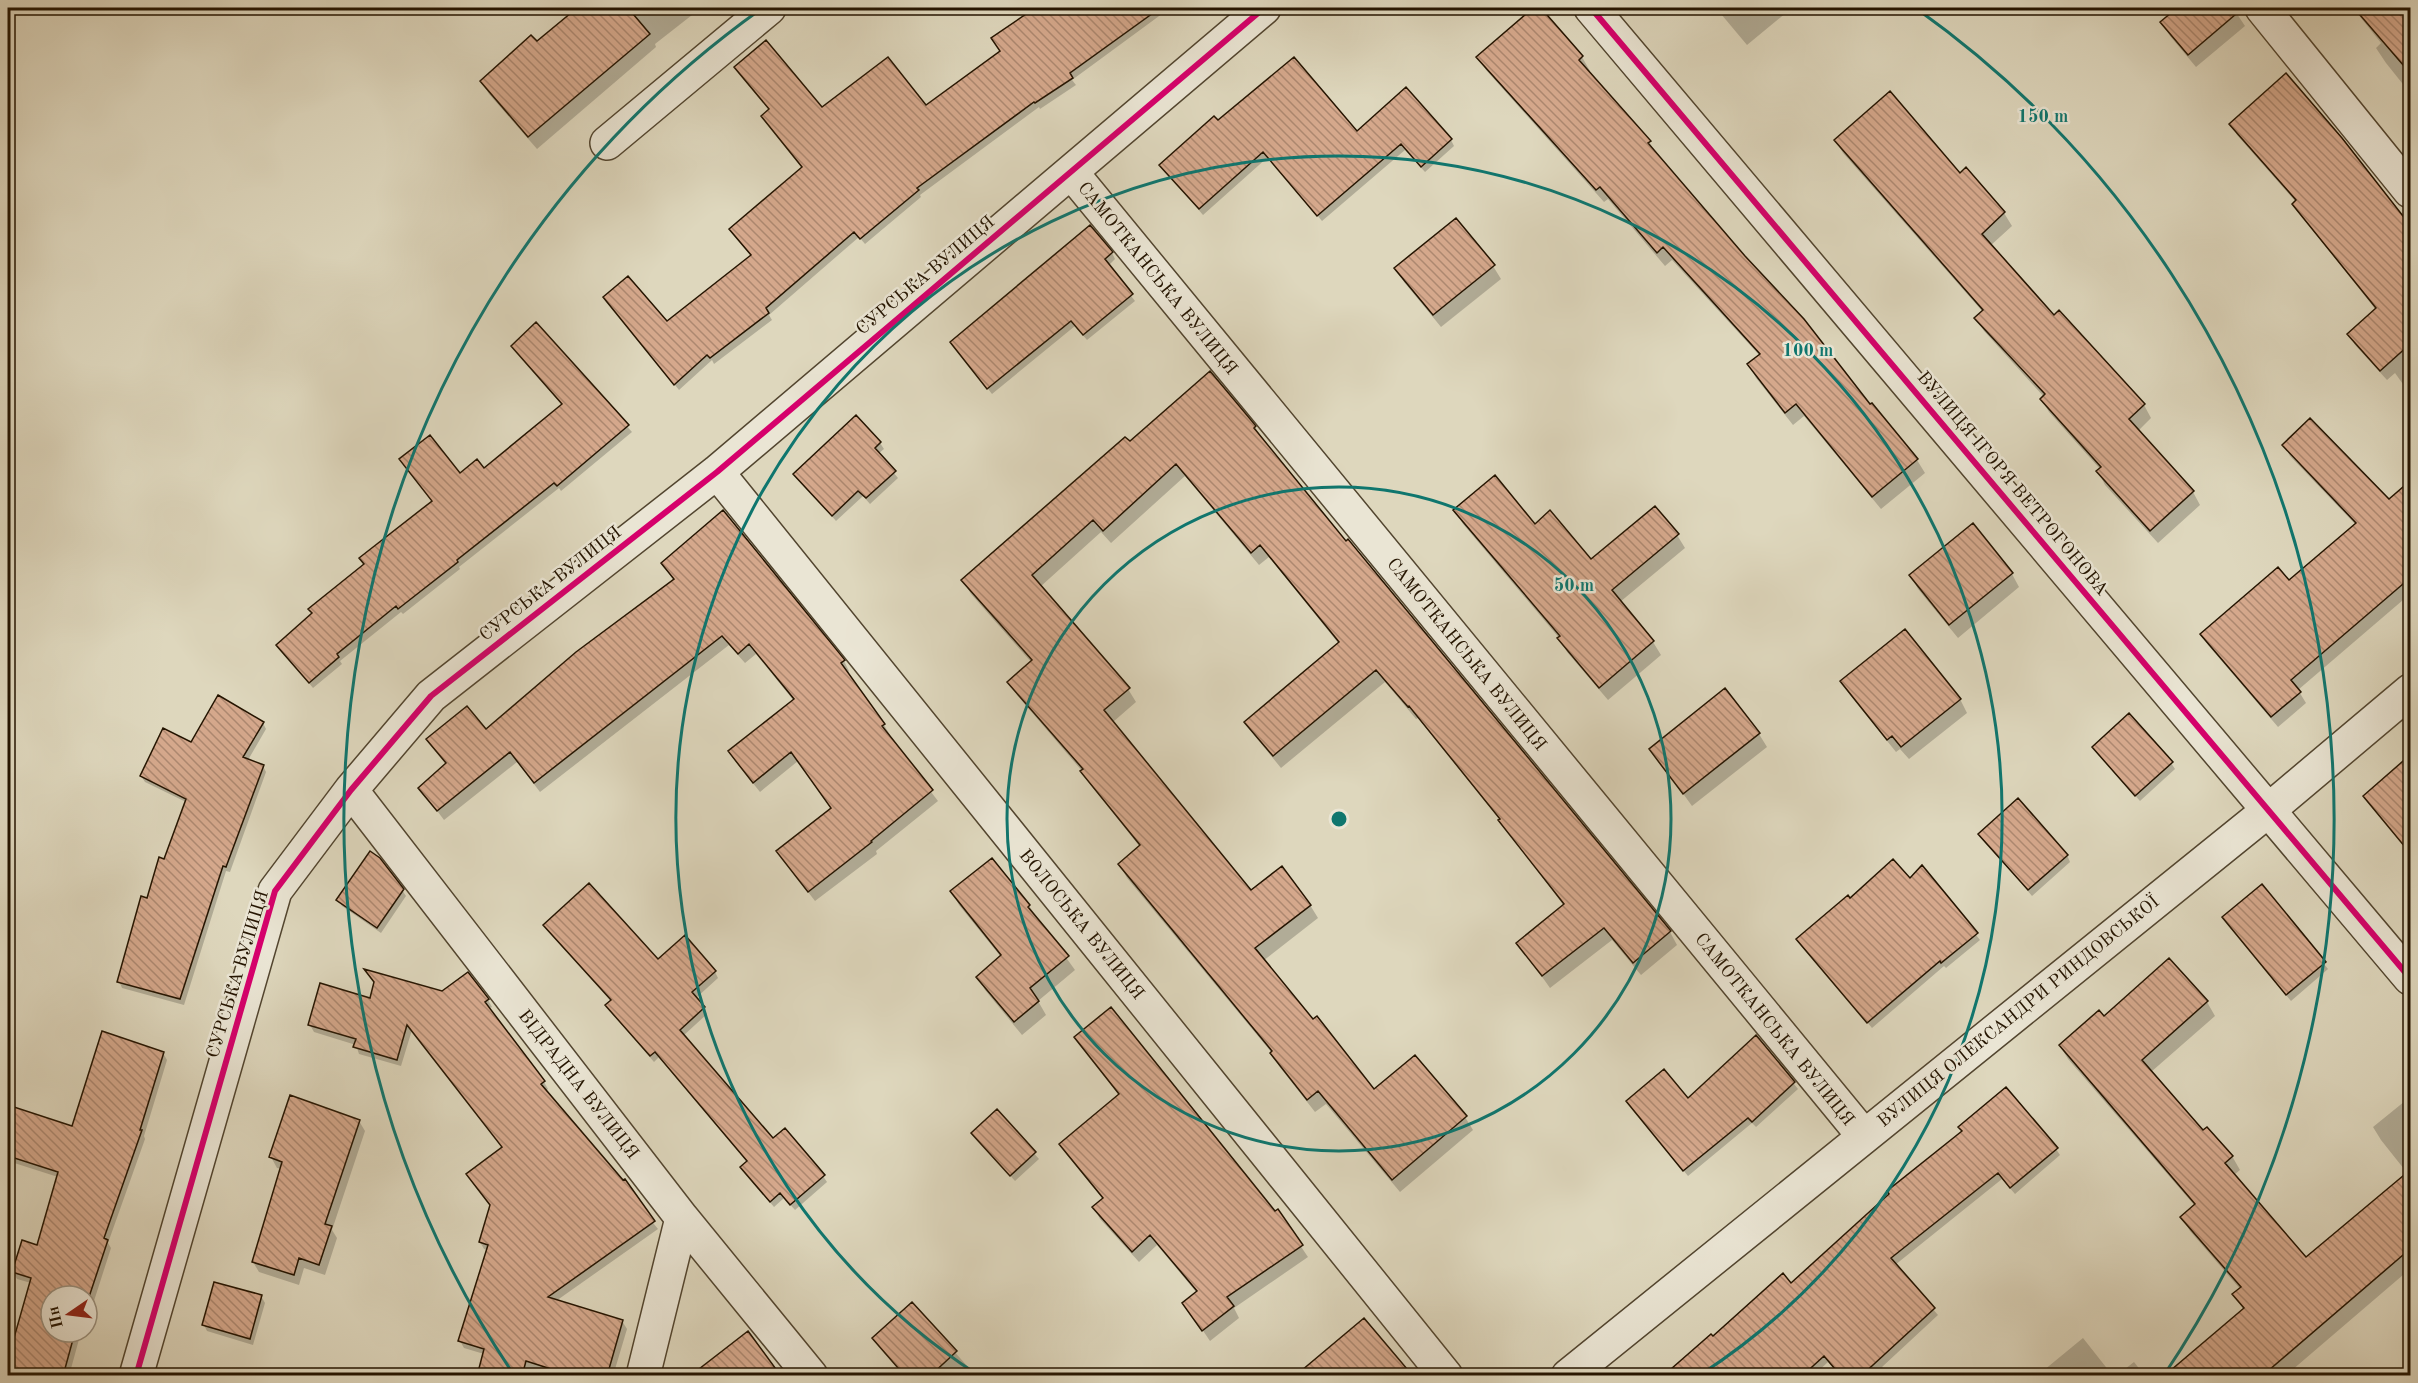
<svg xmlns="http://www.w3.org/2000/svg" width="2418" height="1383" viewBox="0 0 2418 1383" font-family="'Old Standard TT',serif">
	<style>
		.shadow { fill: #0003 }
		.building { fill: url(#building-back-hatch); stroke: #241400; stroke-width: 1.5 }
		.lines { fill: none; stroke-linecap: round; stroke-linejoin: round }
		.street-casing { stroke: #52452f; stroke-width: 36 }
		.street { stroke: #eae5d4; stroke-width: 33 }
		.cycleway-casing { stroke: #eae5d4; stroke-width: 10 }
		.cycleway { stroke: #d6006c; stroke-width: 6 }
		.ring { fill: none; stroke: #0f766e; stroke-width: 3 }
		.labels { text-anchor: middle; stroke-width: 5; stroke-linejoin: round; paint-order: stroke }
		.street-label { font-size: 18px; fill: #241400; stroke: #eae5d4 }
		.centre { fill: #0f766e; stroke: #eae5d4; stroke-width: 3 }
		.ring-label { font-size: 18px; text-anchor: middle; font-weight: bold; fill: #0f766e; stroke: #eae5d4; stroke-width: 5; stroke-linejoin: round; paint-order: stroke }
	</style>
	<defs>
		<pattern id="building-back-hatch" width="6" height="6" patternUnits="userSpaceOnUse" patternTransform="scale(1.5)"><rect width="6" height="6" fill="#d5a88c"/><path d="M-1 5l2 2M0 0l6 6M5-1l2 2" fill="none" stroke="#ad8870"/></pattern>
	</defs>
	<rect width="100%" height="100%" fill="#ded7bd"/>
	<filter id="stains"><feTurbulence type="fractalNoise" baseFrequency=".00333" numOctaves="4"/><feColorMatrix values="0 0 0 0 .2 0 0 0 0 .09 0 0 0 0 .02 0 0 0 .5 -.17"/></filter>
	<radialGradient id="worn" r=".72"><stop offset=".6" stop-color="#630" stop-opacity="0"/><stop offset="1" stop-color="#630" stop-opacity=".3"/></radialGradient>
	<path class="shadow" d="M579,8h122l-46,36 1,3 -119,102 -48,-55 -8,-13 55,-37z
		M1038,8h132l-98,72 4,5 -36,24 -1,-2 -119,88 1,2 -56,47 -6,-7 -90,78 3,5 -58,44 -2,-4 -33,30 -74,-92 61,25 86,-67 -21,-26 73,-62 -34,-57 -34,-44 86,42 104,-1 76,-56 -9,-14z
		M1535,8h4l43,49 8,14 -2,1 61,70 8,13 260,305 8,13 -44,36 -77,-93 -11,9 -37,-47 -7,-13 11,-9 -88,-96 -7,6 -57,-67 -4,3 -118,-132 -8,-13z
		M1716,8h76l-45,37z
		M2169,8h64l12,18 -49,41 -26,-31 -8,-13 12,-10z
		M2353,8h57v85l-24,-30 -10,-15 5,-5z
		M2231,124l179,110v160l-15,-21 -8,7 -32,-35 -6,-11 27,-24 -76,-96 -6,-10 2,-2 -59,-67z
		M1357,133l94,7 3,6 -29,26 -20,-22 -83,71 -54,-64 -65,58 -38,-44z
		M1835,140l125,35 6,-5 38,43 8,13 -22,20 63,71 91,88 7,13 -13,13 55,61 7,13 -42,38 -53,-58 -7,-14 2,-2 -51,-57 -8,-13 3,-2 -60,-66 -8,-13 7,-6 -140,-159z
		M1112,253l3,6 -7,7 27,35 -48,39 -12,-14 -83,68 -40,-51z
		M1493,266l8,13 -60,48 -37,-45 -8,-13z
		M536,324l96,108 -71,59 -2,-3 -100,79 1,2 -57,45 -2,-2 -61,49 2,3 -29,24 -35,-43 155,-143 27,-27 24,-5 78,-65 -50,-59z
		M1255,427l7,13 83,103 3,-2 322,391 7,13 -36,30 -29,-35 -62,48 -32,-45 46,-37 -63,-85 -83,-103 -2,1 -31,-37 -104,86 -27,-33 -8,-13 93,-78 -70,-87 -10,8 -74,-89 -74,67 -10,-11 -61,55 88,102 8,13 -23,20 138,170 59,13 8,13 -55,43 111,130 91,26 8,13 -73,62 -74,-88 -11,8 -36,-46 -7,-13 -145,-175 -7,-13 20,-18 -50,-63 -8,-13 -65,-76 -8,-13 23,-19 -61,-69 -8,-13 166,-138z
		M880,443l4,6 -6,5 20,24 -28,26 -7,-8 -27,25 -41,-47z
		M2284,446l105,55 21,-18v111l-112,96 8,13 -28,24 -70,-82 -6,-10 87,-53 67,-57 -66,-69z
		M1455,511l80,15 56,35 86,-26 8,13 -65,54 33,40 8,13 -53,45 -41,-48 -7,-13 -97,-115z
		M722,512l122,149 5,10 -2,3 37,51 6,10 -2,1 50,65 -62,50 1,3 -62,47 -31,-40 48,-51 -34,-49 -38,31 -24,-30 -6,-11 64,-50 -38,-47 -11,9 -16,-18 -189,147 -23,-30 -73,58 -24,-32 27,-23 -19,-26 58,-8 188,-150 -12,-17z
		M2012,574l7,13 -61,51 -40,-49 -7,-13z
		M1842,682l118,17 7,14 -58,46 -9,-10 -4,3 -46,-57z
		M263,723l3,6 -18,31 15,6 3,6 -36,100 -4,-1 -42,134 -62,-17 -3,-7 67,-179 -41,-20 -4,-6 50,-32z
		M1759,734l8,13 -75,59 -41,-57z
		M2098,753l73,10 4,6 -35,32z
		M2410,759v80l-7,6 -38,-48z
		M1980,834l87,21 3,7 -38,34z
		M1922,867l58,73 -34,28 -2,-2 -72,62 -70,-82 48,-46 60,-20z
		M2261,886l67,83 -37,32 -64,-78z
		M402,890l4,6 -25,37 -39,-27 -4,-6z
		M952,892l77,14 46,64 -37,31 8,14 -24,20 -37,-45 -7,-13 23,-20 -42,-52z
		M549,931l109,30 57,11 3,6 -22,20 11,16 -24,22 90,104 50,36 4,6 -32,28 -11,-12 -10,9 -29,-34 -4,-6 7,-5 -89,-105 -5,5 -43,-50 -4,-6 5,-5z
		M2169,960l38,42 8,14 -64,56 52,60 29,24 8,14 -6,5 72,84 102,-85 -27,-34 -8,-13 37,-30v172l-125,107h-119l78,-66 -10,-15 7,-5 -51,-59 -8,-13 13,-12 -127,-147 -8,-13 44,-27z
		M443,993l45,7 4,7 -4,2 56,73 4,7 -2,2 112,138 -102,72 66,20 5,8 -14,47h-135l6,-22 -20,-6 -4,-7 28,-91 -4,-1 -4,-7 11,-36 12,-58 -91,-118 -11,36 -42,-12 -3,-9 -42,-13 -4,-7 61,-26z
		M1756,1037l42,52 -42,38 -4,-4 -64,53 -61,-75 61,-1z
		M1076,1038l199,175 2,-2 31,46 -74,51 5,10 -29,23 -19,-28 6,-20 -40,-48 -18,17 -39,-43 -6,-11 9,-9 -36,-44 -7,-10 59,-50z
		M163,1053l4,7 -23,76 1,3 -37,104 3,5 -18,56 -4,-2 -2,9v-15h-36v36h30l-12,44h-61v-12l23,-81 -14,-4 -4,-7 25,-26 20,-69 -50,-16v-54l65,21z
		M996,1111l43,48 -24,22 -42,-47z
		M359,1121l6,10 -33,99 5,8 -12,37 -21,-7 -5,17 -40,-13 -6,-10 29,-93 -5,-1 -6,-11z
		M2056,1149l4,6 -45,39 -13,-15 -107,86 43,50 -56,52 8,9h-50l-12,-14 -15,14h-148l48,-38 78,-53 99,-91z
		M261,1296l4,7 -12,42 -46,-14 -3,-6z
		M912,1304l64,72h-71l-31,-37z
		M2083,1338l30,38h-75v-1z
		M2134,1362l11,14h-29z"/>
	<path class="building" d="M577,8h51l22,26 -122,103 -48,-56 51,-46 6,6z
		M1035,8h125l-90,65 3,5 -38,25 -1,-1 -117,86 2,2 -59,49 -6,-7 -88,76 3,5 -59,45 -3,-3 -33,30 -71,-88 25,-21 39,45 84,-66 -22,-26 73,-62 -41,-51 8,-7 -35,-42 32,-27 56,67 66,-50 38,48 74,-54 -9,-13z
		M1533,8h8l42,48 -4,4 72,81 -3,2 97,113 59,63 66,85 2,-1 46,56 -46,38 -76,-93 -11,9 -38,-49 13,-10 -97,-107 -6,6 -57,-66 -4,3 -120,-133z
		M2177,8h66l-55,47 -28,-33z
		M2354,8h56v65z
		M1294,57l63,74 49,-44 46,52 -31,28 -20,-23 -84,72 -54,-64 -64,57 -40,-44 55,-49 4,4z
		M2286,73l56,65 68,87v121l-1,-1 -29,26 -33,-37 29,-26 -84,-104 4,-4 -67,-76z
		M1890,91l70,82 6,-6 39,45 -23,22 72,81 5,-5 86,94 -16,15 65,72 -44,40 -54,-60 5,-4 -61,-68 5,-5 -71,-76 9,-8 -149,-170z
		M1456,218l39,47 -62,50 -39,-47z
		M1090,225l23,27 -8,7 28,35 -50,41 -12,-14 -84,68 -37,-47z
		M536,322l93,103 -72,61 -3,-3 -97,77 1,2 -60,47 -2,-3 -59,48 2,3 -30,26 -33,-38 36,-32 -4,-4 56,-45 -5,-6 73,-57 -33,-42 31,-24 30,38 17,-14 7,9 78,-64 -51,-58z
		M1210,371l46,55 -2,2 92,113 2,-2 323,392 -38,32 -29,-35 -62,48 -26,-33 48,-39 -66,-84 2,-1 -91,-113 -1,1 -32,-37 -103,86 -29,-34 95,-80 -79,-97 -9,8 -75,-89 -73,67 -10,-11 -61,55 98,113 -26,22 147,180 31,-24 29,39 -56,43 58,71 4,-3 57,73 41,-34 52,61 -75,64 -74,-89 -11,9 -37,-47 2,-2 -154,-187 22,-19 -60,-74 3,-2 -76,-87 25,-22 -71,-80 164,-143 5,4z
		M856,415l25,27 -6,6 21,23 -30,27 -8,-7 -26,25 -39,-42z
		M2310,418l79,81 21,-18v97l-119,102 10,12 -30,25 -71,-83 78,-67 11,13 67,-57 -74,-78z
		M1495,475l40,49 15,-14 41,49 64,-53 24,28 -67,56 42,51 -55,47 -42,-50 3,-2 -107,-126z
		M723,510l122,150 -4,3 44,61 -3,2 51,64 -62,51 1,1 -64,50 -32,-41 55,-43 -40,-56 -38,31 -25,-32 66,-52 -45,-55 -11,10 -16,-18 -188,147 -24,-31 -73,59 -19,-23 28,-25 -20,-24 41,-33 19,23 90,-77 98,-73 -13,-16z
		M1973,523l40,50 -64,52 -40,-50z
		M1905,629l56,70 -60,48 -9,-11 -5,4 -47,-59z
		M1725,688l35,45 -77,61 -34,-45z
		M218,695l46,27 -21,35 21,8 -38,102 -3,-1 -43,133 -63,-17 24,-86 6,2 12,-41 5,2 22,-60 -46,-23 23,-48 28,14z
		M2129,713l44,49 -38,34 -43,-49z
		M2410,755v98l-47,-57z
		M2018,798l50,57 -40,35 -50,-56z
		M370,851l10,7 24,31 -27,39 -41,-28z
		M992,858l38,47 -2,2 41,49 -39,32 9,13 -25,21 -38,-45 25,-22 -51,-64z
		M1893,859l17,19 12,-13 56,68 -37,30 -1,-2 -73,62 -71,-84 52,-44 2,3z
		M589,883l69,76 27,-24 31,36 -24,21 13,15 -25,23 93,108 12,-10 40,47 -35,30 -10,-12 -10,9 -30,-35 7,-6 -92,-109 -5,4 -45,-51 6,-5 -68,-75z
		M2262,884l64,78 -40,33 -64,-78z
		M2169,958l39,43 -66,59 61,70 4,-3 26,29 -8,7 81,94 104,-87v79l-148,127h-98l80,-68 -12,-14 9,-7 -61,-70 15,-13 -136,-159 40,-35 5,6z
		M364,969l78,22 26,-19 21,27 -4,3 60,79 -4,3 82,96 2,-1 30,42 -107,76 75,23 -16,56h-34l-47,-15 -4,15h-45l7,-27 -26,-8 30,-96 -9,-3 11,-37 -24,-31 36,-27 -95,-122 -10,35 -44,-13 3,-8 -48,-14 12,-42 50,15 4,-16z
		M1111,1007l164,204 3,-2 25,36 -76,52 7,9 -32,25 -20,-28 15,-12 -47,-56 -18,17 -40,-45 11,-9 -44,-54 60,-50 -45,-57z
		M102,1031l62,21 -24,78h2l-38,108 4,2 -19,57 -38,-1v36h24l-12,44h-55v-17l23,-81 -19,-6 10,-32 15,5 21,-73 -50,-16v-51l64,21z
		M1756,1035l39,47 -43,40 -4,-4 -65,53 -57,-70 38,-32 24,29z
		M2006,1087l52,61 -48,40 -12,-15 -107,85 44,50 -74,68h-20l-17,-20 -22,20h-139l48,-42 2,2 70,-63 8,10 98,-89 -2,-3 75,-60 -4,-4z
		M290,1095l70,25 -35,104 7,2 -13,39 -20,-7 -5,17 -42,-13 30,-100 -13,-5z
		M997,1109l39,43 -26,24 -39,-43z
		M214,1282l48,13 -12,44 -48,-14z
		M912,1302l45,49 -27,25h-25l-33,-38z
		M1364,1318l49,58h-118z
		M748,1331l33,45h-91z"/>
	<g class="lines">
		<defs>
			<path id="street" d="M1591,8l819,970
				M2262,8l148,183
				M607,143l162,-135
				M1071,172l792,963
				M717,472l729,904
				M351,790l331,428 129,158
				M136,1376l139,-485 76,-101 80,-94 286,-224 547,-464
				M643,1376l39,-158
				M1568,1376l702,-567 140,-118"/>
		</defs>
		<use href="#street" class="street-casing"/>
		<use href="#street" class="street"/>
		<defs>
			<path id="cycleway" d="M1591,8l819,970
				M136,1376l139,-485 76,-101 80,-94 286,-224 547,-464"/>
		</defs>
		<use href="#cycleway" class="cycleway-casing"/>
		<use href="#cycleway" class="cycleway"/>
	</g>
	<g class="ring">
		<circle cx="1339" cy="819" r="332"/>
		<path d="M978 1375A663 663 0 1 1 1700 1375"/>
		<path d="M514 1375A995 995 0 0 1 761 9M1917 9A995 995 0 0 1 2164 1375"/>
	</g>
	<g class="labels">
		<g class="street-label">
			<text transform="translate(925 275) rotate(-40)" y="6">СУРСЬКА ВУЛИЦЯ</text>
			<text transform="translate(1158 278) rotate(51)" y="6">САМОТКАНСЬКА ВУЛИЦЯ</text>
			<text transform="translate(2013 483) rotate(50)" y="6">ВУЛИЦЯ ІГОРЯ ВЕТРОГОНОВА</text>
			<text transform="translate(550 583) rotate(-38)" y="6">СУРСЬКА ВУЛИЦЯ</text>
			<text transform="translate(1467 654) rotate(51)" y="6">САМОТКАНСЬКА ВУЛИЦЯ</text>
			<text transform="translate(1082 924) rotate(51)" y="6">ВОЛОСЬКА ВУЛИЦЯ</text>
			<text transform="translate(237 974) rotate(-73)" y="6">СУРСЬКА ВУЛИЦЯ</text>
			<text transform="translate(2018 1011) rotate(-39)" y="6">ВУЛИЦЯ ОЛЕКСАНДРИ РИНДОВСЬКОЇ</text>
			<text transform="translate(1775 1029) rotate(51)" y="6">САМОТКАНСЬКА ВУЛИЦЯ</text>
			<text transform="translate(579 1084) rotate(52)" y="6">ВІДРАДНА ВУЛИЦЯ</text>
		</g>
	</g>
	<circle cx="1339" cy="819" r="9" class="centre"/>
	<g class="ring-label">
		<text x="2043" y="122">150 m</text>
		<text x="1808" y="356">100 m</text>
		<text x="1574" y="591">50 m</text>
	</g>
	<rect width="2418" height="1383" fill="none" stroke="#ded7bd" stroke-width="30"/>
	<rect x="9" y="9" width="2400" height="1365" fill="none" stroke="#241400" stroke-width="3"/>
	<rect x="15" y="15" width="2388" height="1353" fill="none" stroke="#241400" stroke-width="1.5"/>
	<g transform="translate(69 1314) rotate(256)"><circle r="28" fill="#eae5d4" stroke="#9b917f" stroke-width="1.5"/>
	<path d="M0-4.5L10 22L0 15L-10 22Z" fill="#8f2418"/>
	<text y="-9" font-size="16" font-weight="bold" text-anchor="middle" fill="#241400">Пн</text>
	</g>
	<rect width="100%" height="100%" filter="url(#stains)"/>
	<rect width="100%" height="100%" fill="url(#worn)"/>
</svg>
